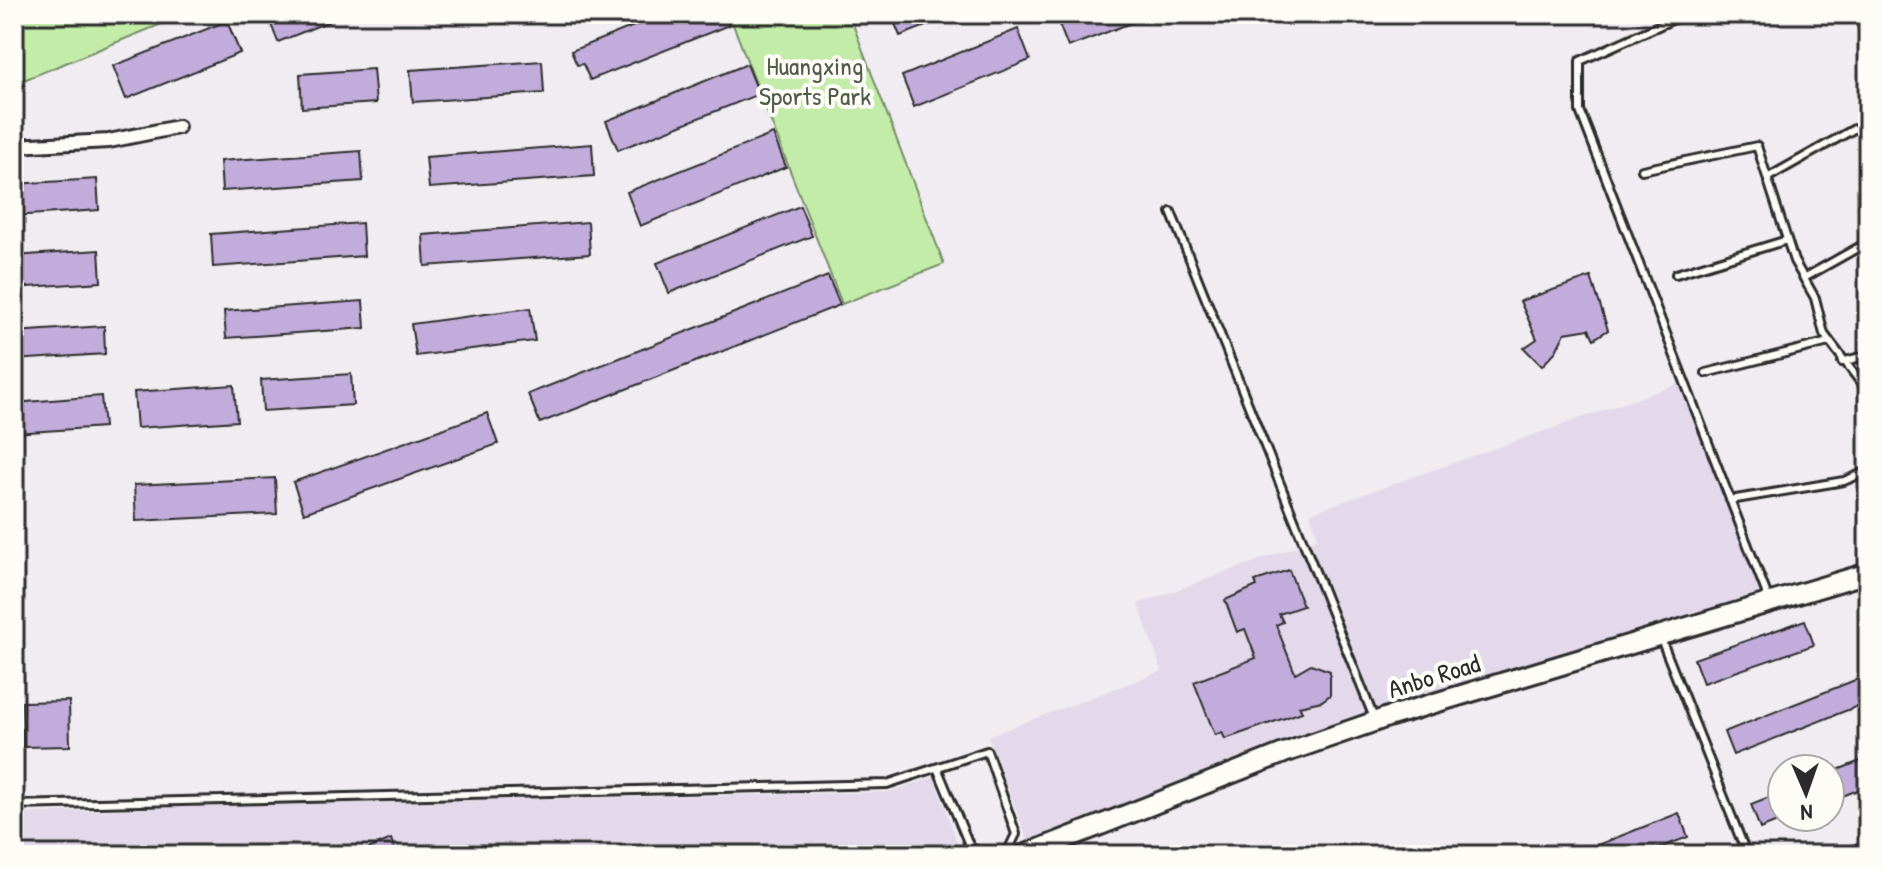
<svg xmlns="http://www.w3.org/2000/svg" width="1882" height="869" viewBox="0 0 1882 869" font-family="'Patrick Hand',sans-serif">
	<style>
		.built { fill: #e3d9ea }
		.green { fill: #c2eca8; stroke: #768c6a; stroke-width: 2 }
		.building { fill: #c2acdb; stroke: #2b2b2b; stroke-width: 2 }
		.lines { fill: none; stroke-linecap: round; stroke-linejoin: round }
		.lane-casing { stroke: #2b2b2b; stroke-width: 12 }
		.street-casing { stroke: #2b2b2b; stroke-width: 18 }
		.secondary-casing { stroke: #2b2b2b; stroke-width: 24 }
		.lane { stroke: #fdfcf7; stroke-width: 6 }
		.street { stroke: #fdfcf7; stroke-width: 12 }
		.secondary { stroke: #fdfcf7; stroke-width: 18 }
		.labels { text-anchor: middle; stroke-width: 8; stroke-linejoin: round; paint-order: stroke }
		.park-label { font-size: 26px; fill: #515b4a; stroke: #fdfcf7 }
		.street-label { font-size: 26px; fill: #2b2b2b; stroke: #fdfcf7 }
	</style>
	<rect width="100%" height="100%" fill="#f1ecf1"/>
	<filter id="ink" filterUnits="userSpaceOnUse"><feTurbulence type="fractalNoise" baseFrequency=".0125" numOctaves="2"/><feDisplacementMap in="SourceGraphic" scale="16" xChannelSelector="R" yChannelSelector="G"/><feConvolveMatrix kernelMatrix="1 2 1 2 8 2 1 2 1" color-interpolation-filters="sRGB"/></filter>
	<g filter="url(#ink)">
		<path class="built" d="M1684,382l77,215 -559,179 -174,65 -40,-105 174,-65 -24,-67 180,-65 -8,-26z
			M934,777l28,78h-948v-41l192,-8 682,-14z"/>
		<path class="green" d="M14,14h172l-172,70z
			M729,14h120l95,250 -102,40z"/>
		<path class="building" d="M267,14h78v1l-67,27z
			M664,14h60l5,11 -139,55 -7,-16 -6,1 -6,-14z
			M891,14h63v1l-54,21z
			M1055,14h97v1l-84,32z
			M227,21l13,32 -114,46 -13,-33z
			M1018,29l12,31 -116,47 -12,-31z
			M542,61l2,32 -131,9 -3,-32z
			M747,64l12,30 -141,56 -12,-29z
			M373,69l3,34 -74,5 -2,-34z
			M773,134l13,33 -146,59 -13,-34z
			M592,144l2,32 -165,12 -3,-31z
			M361,151l2,30 -141,10 -2,-30z
			M97,179l2,31 -85,6v-32z
			M800,206l12,30 -143,57 -12,-30z
			M588,222l2,32 -165,12 -2,-31z
			M362,223l2,33 -151,11 -2,-33z
			M99,250l2,32 -87,6v-32z
			M828,276l12,29 -300,118 -12,-29z
			M1591,277l17,53 -14,9 -5,-10 -24,4 -9,18 -14,15 -18,-18 13,-9 -17,-38z
			M363,301l2,27 -139,10 -2,-27z
			M530,308l5,33 -119,15 -5,-32z
			M104,326l1,28 -91,6v-28z
			M351,374l2,31 -90,6 -2,-31z
			M234,385l3,36 -100,7 -3,-36z
			M101,396l3,31 -90,6v-30z
			M487,413l11,31 -194,69 -11,-31z
			M275,478l2,36 -141,7 -2,-36z
			M1289,570l14,36 -24,8 4,8 -7,3 19,48 16,-9 19,7v24l-8,6 -23,5 3,6 -77,27 -3,-7 -7,3 -21,-53 62,-24 -11,-29 -8,3 -12,-32 32,-14 -2,-5z
			M1805,620l9,25 -111,38 -9,-24z
			M1868,675v27l-135,53 -9,-23z
			M69,701l1,45 -47,1 -1,-45z
			M1868,758v28l-38,15v-28z
			M1782,792v28l-22,9 -9,-25z
			M1679,813l9,24 -47,18h-69z
			M391,839l6,16h-43z
			M1868,839v16h-38v-1z"/>
		<g class="lines">
			<defs>
				<path id="lane" d="M1685,14l-105,47v50l189,489
					M1642,170l115,-24 37,115 21,37 9,36 44,58
					M1767,178l87,-49
					M1171,212l203,506
					M1676,274l111,-34
					M1804,278l64,-36
					M1842,362l26,-7
					M1706,373l123,-31
					M1730,500l114,-19 24,-10
					M1661,639l86,216
					M938,770l32,77 15,8
					M14,805l873,-21 100,-33 29,83 -10,21"/>
				<path id="street" d="M14,146l95,-5 69,-14"/>
				<path id="secondary" d="M1864,14l4,10
					M1024,855l260,-102 104,-36 480,-144"/>
			</defs>
			<use href="#lane" class="lane-casing"/>
			<use href="#street" class="street-casing"/>
			<use href="#secondary" class="secondary-casing"/>
			<use href="#lane" class="lane"/>
			<use href="#street" class="street"/>
			<use href="#secondary" class="secondary"/>
		</g>
	</g>
	<g class="labels">
		<g class="park-label">
			<text x="815" y="75">Huangxing<tspan x="815" dy="30">Sports Park</tspan></text>
		</g>
		<g class="street-label">
			<text transform="translate(1434 676) rotate(-17)" y="9">Anbo Road</text>
		</g>
	</g>
	<rect width="1882" height="869" fill="none" stroke="#fdfcf7" stroke-width="48"/>
	<rect x="24" y="24" width="1834" height="821" fill="none" stroke="#2b2b2b" stroke-width="3" filter="url(#ink)"/>
	<g transform="translate(1806 793) rotate(178)"><circle r="38" fill="#fdfcf7" stroke="#a9a8a5" stroke-width="2"/>
	<path d="M0-6L14 30L0 20L-14 30Z" fill="#2b2b2b"/>
	<text y="-12" font-size="22" font-weight="bold" text-anchor="middle" fill="#2b2b2b">N</text>
	</g>
</svg>
